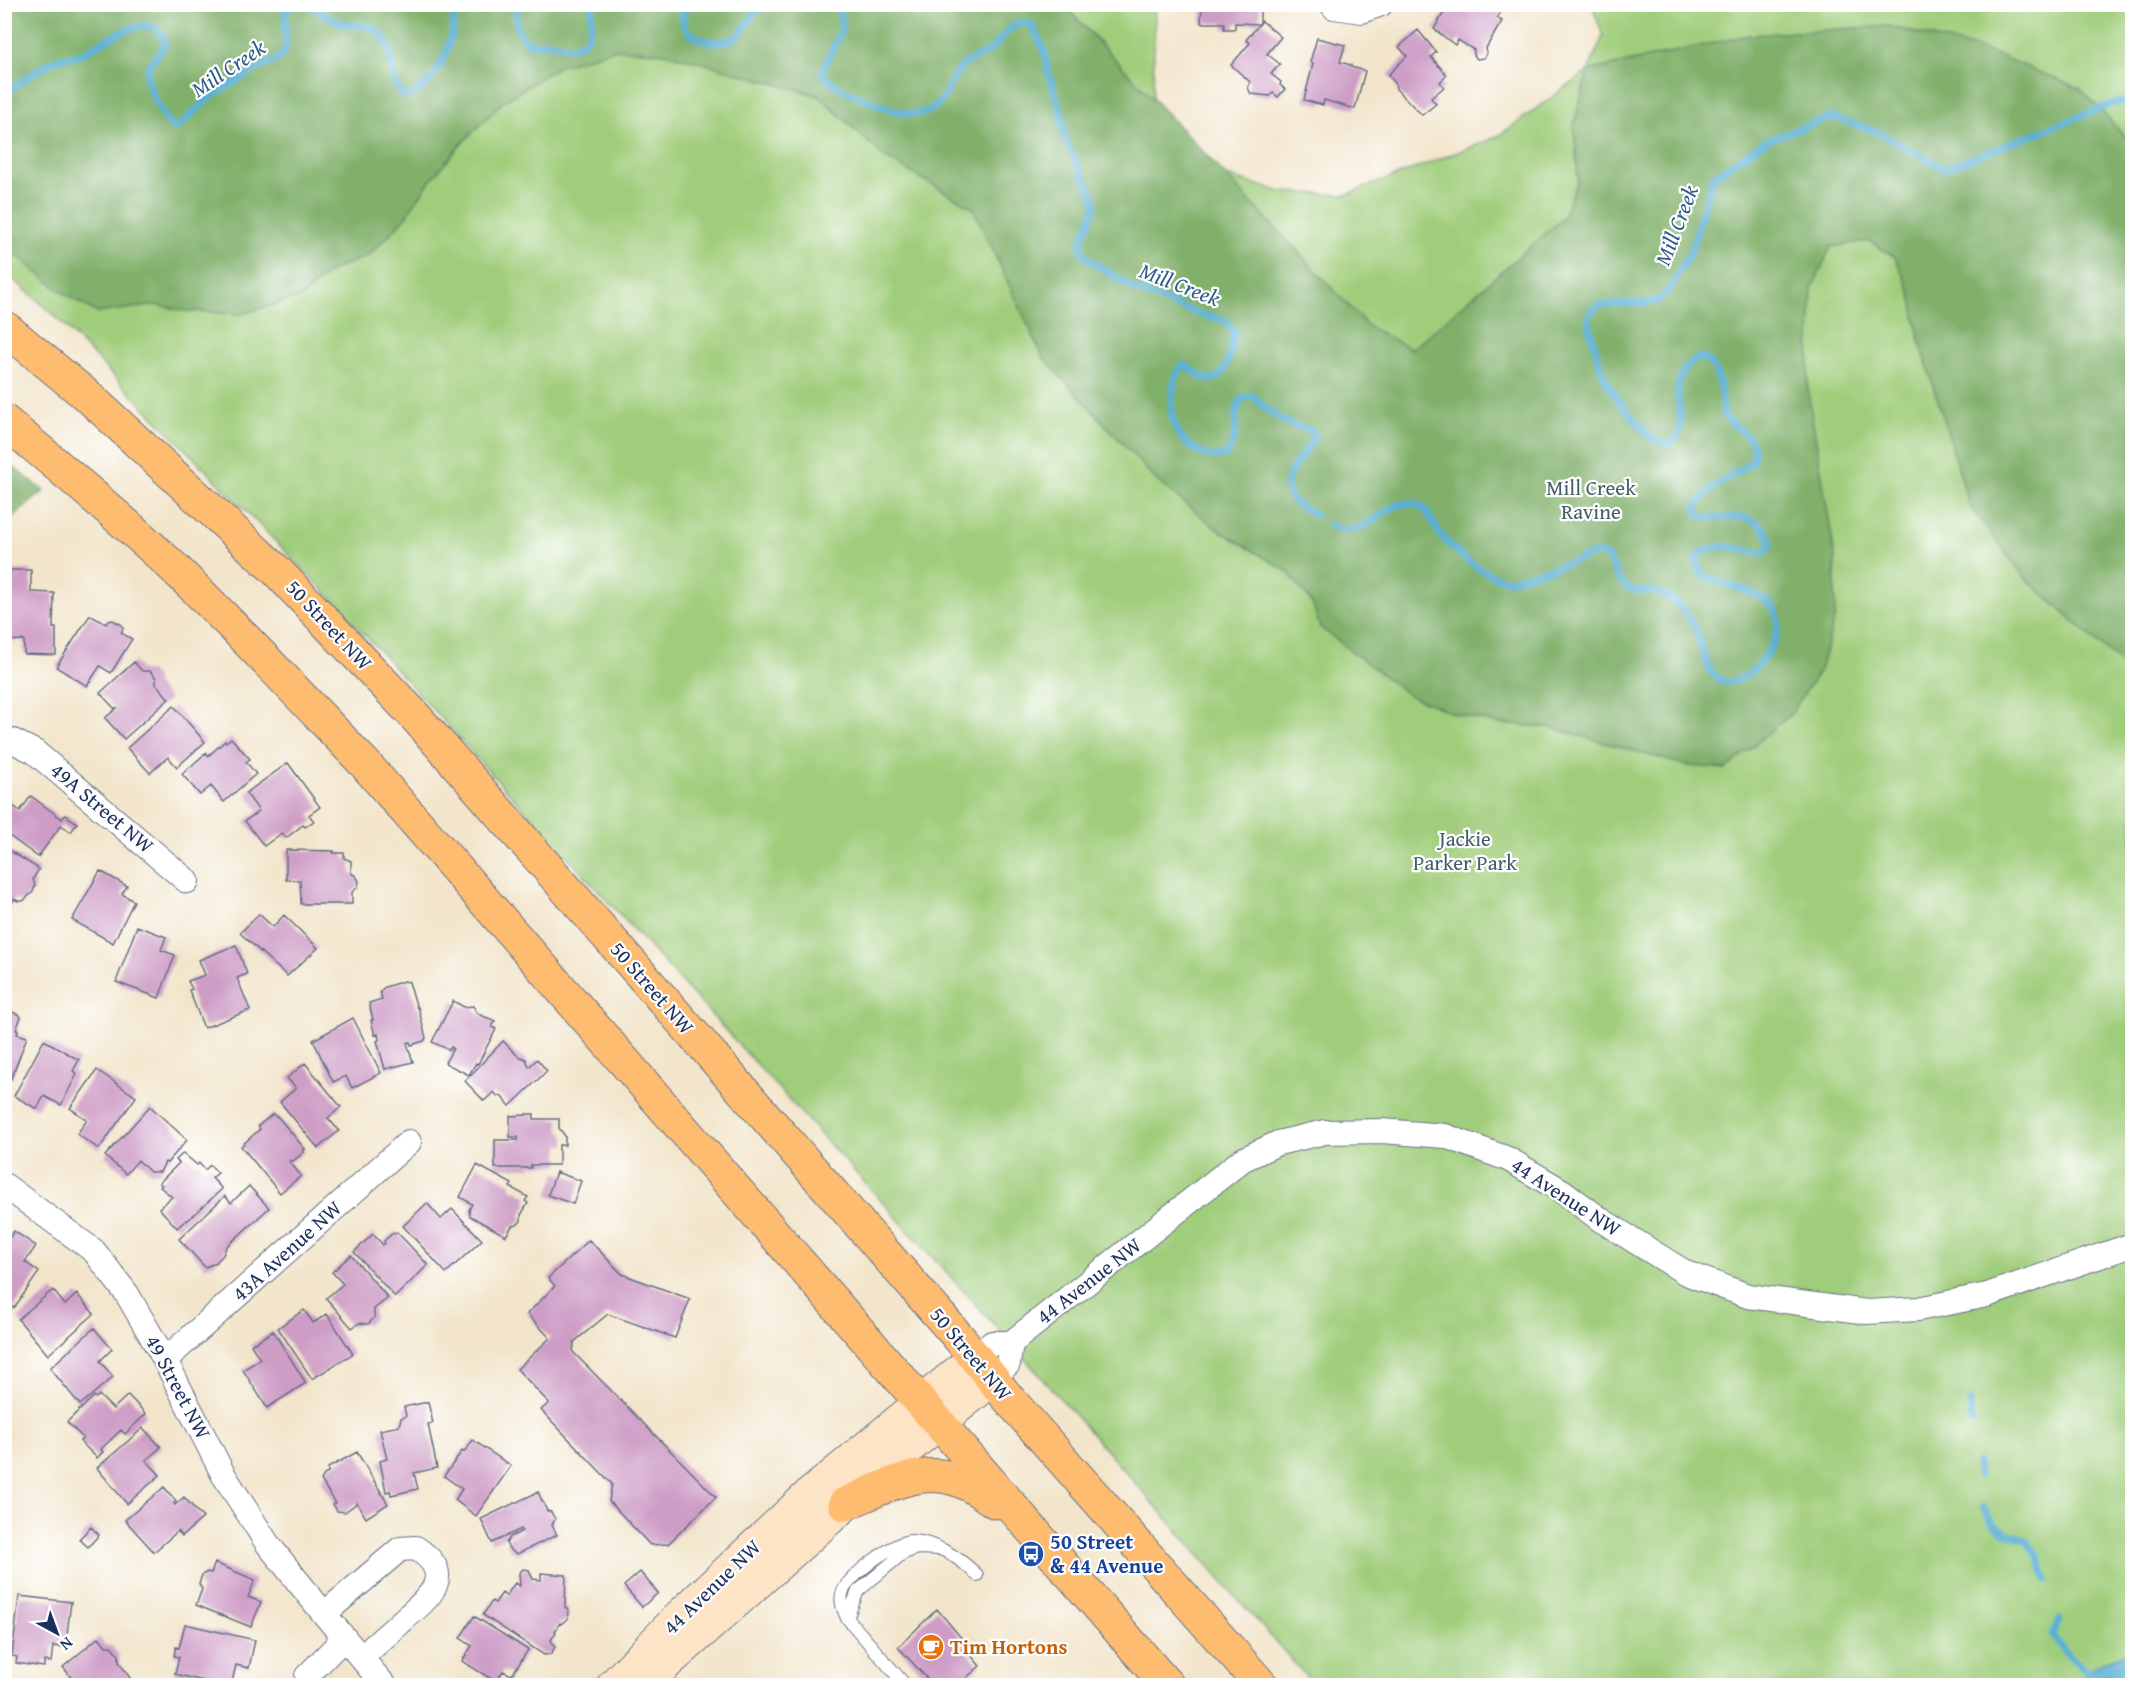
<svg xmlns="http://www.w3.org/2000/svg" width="2137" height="1690" viewBox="0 0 2137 1690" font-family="'Gentium Book Plus',serif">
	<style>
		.green { fill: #a0cd7b; stroke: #5e7e6c; stroke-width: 1.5 }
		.forest { fill: #80b06b; stroke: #4e7064; stroke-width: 1.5 }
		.water { fill: #5ab0d6; stroke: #3a709a; stroke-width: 1.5 }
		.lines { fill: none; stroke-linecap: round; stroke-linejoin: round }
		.stream { stroke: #5ab0d6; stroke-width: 7 }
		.building { fill: #ce9dc6 }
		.lane-casing { stroke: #666f84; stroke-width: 14 }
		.street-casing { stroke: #666f84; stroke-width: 26 }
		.secondary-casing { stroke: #666f84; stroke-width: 35 }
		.primary-casing { stroke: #666f84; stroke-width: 35 }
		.lane { stroke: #fff; stroke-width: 12 }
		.street { stroke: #fff; stroke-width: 24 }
		.secondary { stroke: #fee4c6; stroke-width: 33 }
		.primary { stroke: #fdbc70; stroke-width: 33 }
		.labels { text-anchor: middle; stroke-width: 4.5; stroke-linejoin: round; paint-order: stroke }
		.park-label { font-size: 21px; fill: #435e67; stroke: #fff }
		.street-label { font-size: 21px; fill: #1b2f5e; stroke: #fff }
		.transit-label { font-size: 21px; font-weight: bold; fill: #164399; stroke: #fff; text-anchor: start }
		.food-label { font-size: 21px; font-weight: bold; fill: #c56008; stroke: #fff; text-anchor: start }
		.water-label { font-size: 22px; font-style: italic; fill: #315c88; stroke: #fff }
	</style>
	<rect width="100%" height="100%" fill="#fff"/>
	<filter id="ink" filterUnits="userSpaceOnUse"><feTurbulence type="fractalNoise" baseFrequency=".0167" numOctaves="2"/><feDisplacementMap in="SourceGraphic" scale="12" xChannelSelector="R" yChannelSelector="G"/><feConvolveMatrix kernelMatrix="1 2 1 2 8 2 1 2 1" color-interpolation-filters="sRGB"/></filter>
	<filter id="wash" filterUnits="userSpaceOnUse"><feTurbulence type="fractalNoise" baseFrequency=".008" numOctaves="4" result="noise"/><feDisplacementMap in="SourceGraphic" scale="24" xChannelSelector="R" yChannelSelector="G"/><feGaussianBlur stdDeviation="1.35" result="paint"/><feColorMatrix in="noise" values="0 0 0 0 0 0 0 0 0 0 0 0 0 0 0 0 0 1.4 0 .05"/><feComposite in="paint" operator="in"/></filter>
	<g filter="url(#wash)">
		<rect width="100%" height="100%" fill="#f2e5cb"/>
		<path class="green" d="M5,5h1150l-2,94 73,77 56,16 64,3 151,-58 91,-66 15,-35 -11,-31h540v1680h-818l-303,-342 -678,-743 -281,-287 -47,-41z"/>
		<path class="forest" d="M4,5h1060l305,322 43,22 150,-130 16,-39 -4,-56 14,-53 161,-36 139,-9 97,24 96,39 51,55v529l-105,-93 -57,-73 -51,-169 -8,-45 -16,-36 -26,-16 -38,6 -19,41 -4,103 27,166v59l-15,54 -29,44 -65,55 -38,-3 -139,-39 -51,-3 -45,-11 -43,-17 -90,-69 -8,-24 -25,-32 -67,-40 -63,-50 -114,-124 -70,-149 -89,-51 -65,-61 -153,-43 -50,-4 -59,18 -54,35 -40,40 -33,39 -28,41 -32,32 -42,19 -25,23 -61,18 -55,-3 -31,-6 -59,8 -38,-23 -54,-44z
			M4,460l40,31 -39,33h-1z"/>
		<path class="water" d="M2132,1652v33h-54c12,-21 32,-27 54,-33z"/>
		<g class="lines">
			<path class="stream" d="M307,4c13,7 24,17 38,20 12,2 28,0 36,10 17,18 3,49 26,63 27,-11 41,-42 46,-69 1,-8 1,-16 4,-24
				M516,4l1,24 8,13c12,6 17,0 28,2 6,1 11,4 18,4 22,-1 21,-27 21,-43
				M687,4c-3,7 -7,16 -2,23 9,15 37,19 51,10 11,-8 15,-23 26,-33
				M838,4l4,24 -17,37 -2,6 1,5c15,14 72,39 92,38 7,-1 16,-4 21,-9 12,-11 13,-27 24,-38 8,-8 19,-10 28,-16 10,-8 16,-19 26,-26 5,-4 12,-2 17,0l13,28 3,19 13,40 4,27 30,61v8l-14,34v7l6,9 46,31 72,27 20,4 9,11c-2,14 -6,55 -29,47 -7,-2 -13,-9 -20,-13 -14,6 -16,47 -10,61 7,18 28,33 48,30 20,-13 6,-42 20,-59l10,-1c19,20 31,28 58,34l4,6c-8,18 -40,41 -23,63 5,7 16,11 23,16
				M4,93c17,-11 34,-24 52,-33 7,-3 15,-3 22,-5 21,-8 76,-54 87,-11 -5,10 -17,18 -18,28 -2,12 18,50 27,56l4,-1 31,-29 43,-27 25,-11 6,-6 3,-9 -1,-31 5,-7 9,-3
				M1329,525c39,20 55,-29 86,-21 12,3 17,18 23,27 13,19 49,48 72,49 23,-7 47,-12 70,-21 6,-2 14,-7 22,-5 11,4 13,25 23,32 10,8 20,4 31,6 15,3 29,18 37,32 10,16 10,52 30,57 28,8 72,-53 48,-76 -19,-18 -49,-18 -70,-31l-5,-13 3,-7c24,-14 36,-5 61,-1l5,-1 6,-8c-15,-51 -72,-8 -75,-37l14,-17 42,-28c10,-24 -16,-31 -28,-47 -2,-14 -4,-51 -19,-56 -5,-2 -9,0 -13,3 -25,21 -9,43 -12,66 -1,8 -4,11 -10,16l-9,-1 -10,-5 -29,-33 -14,-20 -7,-16 -12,-44v-8l3,-7 7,-5 47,-2 13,-3 9,-8 23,-41 22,-74 52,-36 67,-24 46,15 66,37 173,-67 15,2
				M1970,1401l2,20
				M1977,1463l2,13
				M1983,1507l11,18 11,7 22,8 12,19 7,21
				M2059,1619l-7,16 12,16 24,22"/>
		</g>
		<g id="blocks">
			<path class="building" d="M1202,4h58v20l-25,-1v6h-11v-6h-23z
				M1449,4l56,2 -8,12 5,3 -16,27 1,5 -3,5 -7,1 -3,-4v-5l-16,-10 -3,5 -21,-16z
				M1262,21l19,16 -14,17 13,10 -9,10 10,8 -1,3 5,4 -7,8 -5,-4 -3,3 -19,-2 -3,-6 2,-6 -19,-17 19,-22 -4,-3z
				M1418,30l18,22 -5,5 16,18 -7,7 4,5 -13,11 5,6 -14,11 -26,-26 -1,-6 -7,-8 19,-19 -8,-9z
				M1317,38l28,7 -5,17 11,3v2l14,4 -10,38 -31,-9 -1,5 -19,-5 9,-36 -3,-2z
				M9,570h22v22l23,1 -1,35h3v27l-32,-1v-14l-17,1 -3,-3 1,-46h4z
				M90,615l16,9 2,-3 5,-1 9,5 1,4 -2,4 11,6 -21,34 -11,-7 -13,20 -31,-19z
				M134,662l8,9h8l6,7v6l13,15 -45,40 -19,-21 12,-10h-3l-14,-15z
				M174,706l31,36 -28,25 -9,-10 -18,16 -23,-25z
				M231,738l19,21 -4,3 10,12 -32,28 -13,-16 -11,9 -18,-21 24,-21 2,3 17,-15 1,1z
				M288,763l32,44 -11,8 5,6 -9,6 -2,-2 -17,13 -4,-5 -18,13 -19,-25 14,-10 -13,-18z
				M31,796l31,23 3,-4 12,8 -6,9 -10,-7 -23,32 -34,-25v-33l16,12z
				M4,847l35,22 -6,10 2,7 -2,6 -10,9h-5l-4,-2 -7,12 -3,-2z
				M286,850l48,1 -1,2h11v5l7,3v12l5,3 3,5 -1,6 -6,5v12h-51l-1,-24h-14z
				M100,871l27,15 -5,8 12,7 -21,42 -41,-23z
				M259,914l14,13 11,-12 34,33 -31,28 -47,-43z
				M137,926l29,11 -5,13 14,5 -16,43 -43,-16z
				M236,945l11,29 -10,4 13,32 -46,18 -15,-38 3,-1 -4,-8 17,-6 -6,-15z
				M404,981l5,1 8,26 1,-1 8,31 -2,3 -13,4 -1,-3 -3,1 6,19 -28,7 -8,-28 2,-1 -1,-6 -3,1 -4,-15h2l-4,-17 13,-4 -2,-8 5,-4z
				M453,1001l11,6 9,-1 5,8 17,7 -3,6 4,2 -18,35 -2,-1 -7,12 -24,-12 8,-15 -2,-1 -2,3 -17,-8z
				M10,1011l9,4 2,2 -5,13h2l-1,4 10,3 -16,42 -7,-2v-60z
				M353,1018l28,55 -29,15 -6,-12 -13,6 -20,-42z
				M44,1040l35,20 -6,11 4,3 -16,31 -17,-9 -7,13 -23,-13z
				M503,1041l15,15 8,3 3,8 8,-8 10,12 -37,35 -10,-11 -2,2 -4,-5 -10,9 -19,-20z
				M305,1063l36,44 -13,11 11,13 -21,17 -38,-46 16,-14 -9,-10z
				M97,1070l39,27 -37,52 -22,-15 10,-14 -17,-12z
				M150,1106l37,34 -20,23 -2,-1 -5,10h-10l-12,-12 -12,14 -21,-18z
				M273,1114l3,3h2l27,32 -2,2 1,1 -11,9 -2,-1 -2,1 12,15 -21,17 -39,-47 19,-17 -2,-3z
				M526,1114h8v5h25v9l6,8v9h-6v20h-28v3h-36v-28h23v-3h-8v-21l16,-1z
				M183,1153l14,12 2,-2 6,7 5,-5 8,8 -6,5 10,11 -35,32 -1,-1 -9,8 -18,-20 13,-11 -12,-10 2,-2 -3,-2 20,-20 -3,-3z
				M477,1165l35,19 -2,3 18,10 -3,4 3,2 -7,12v6l-4,4 -5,1 -6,10 -36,-20 -1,-6 3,-6 -12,-7z
				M556,1172l25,9 -8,23 -25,-9z
				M249,1186l20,22 -43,39 -3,8 -8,8 -10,4 -26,-28 46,-43 6,7z
				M427,1203l14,16 11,-10 30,31 -36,33 -43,-47z
				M14,1231l22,15 -11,16 14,10 -25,36 -10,-7v-56z
				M394,1232l1,2 2,-2 31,33 -33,32 -41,-45 19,-18 10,11 2,-2 -1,-2z
				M589,1240l33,34 68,25 -15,39 -67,-24 -34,28 -1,10 143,145 -48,47 -18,1 -41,-44 3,-17 -71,-74 8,-7 -32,-34 33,-31 -23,-24 28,-28 -7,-8z
				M351,1255l37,43 -14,11v9l-6,6 -9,-1 -7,5 -26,-30 17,-14 -11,-12z
				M53,1290l12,15 12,-11 17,20 -46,41 -30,-36z
				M304,1310l9,13 14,-9 26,40 -41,25 -34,-51z
				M94,1328l18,21 -12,12 13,16 -33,28 -30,-37z
				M273,1331l33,52 -39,25 -24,-38 17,-11 -9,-14z
				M99,1395l14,14 15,-14 18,19 -21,20 -4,-4 -20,19 2,3 -6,6 -17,-17 3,-3 -16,-16 27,-26 2,2z
				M428,1402l5,21 -5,1 9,44 -23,5 4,16 -27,6 -1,-4 -4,1 -6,-31 7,-2 -7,-29 19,-4 2,-8 5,-2 -2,-9z
				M143,1428l18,19 -15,13 14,15 -33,29 -30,-36z
				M473,1440l38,26 -35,50 -21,-16 7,-11 -18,-13 18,-25 2,1z
				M357,1452l31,52 -22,14 -9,-15 -12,9 -8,-1 -4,-7 2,-1 -14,-23 3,-5 4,-2v-5z
				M164,1487l12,14 -2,2 1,2 9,-8 19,21 -21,18 -4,-5 -24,21 -29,-32z
				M538,1492l9,19 4,1 4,7 -3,6 5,10 -40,19 -7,-4 -4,-7 4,-6 12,-6 -1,-2 -29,14 -11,-24z
				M91,1527l8,8 -11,12 -9,-8z
				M215,1563l40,17 -7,17 13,5 -10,25 -55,-22 6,-16 -3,-5 3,-9 5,-3 4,1z
				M523,1569l6,1 4,9 8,1v-7l25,2 -1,32 3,2 1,5 -2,5 -6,5 -1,-1 -5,8 1,1 -5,8 4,7 -4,7 -7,1 -61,-40 9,-14 3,2 7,-10 4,3 9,-13 5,3 -1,-13z
				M640,1572l18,21 -16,14 -18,-21z
				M19,1596l52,6 -5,40 -5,5 -8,-1 -2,16 -7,-1v6l-28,-4 1,-6 -5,-1z
				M937,1609l26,31v6l17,20 -23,20h-23l-36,-39z
				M474,1616l54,34 -16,25 -9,-4 -7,11 -34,-21 10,-15 -12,-8z
				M185,1624l70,16 -6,28 -13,-3 -5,21h-8l-48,-12 4,-17 -5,-1 2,-9 3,1z
				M99,1637l7,9h5l8,9v7l11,16 -9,8h-61l11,-9 -8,-10z"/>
		</g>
	</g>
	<g filter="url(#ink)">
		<use href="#blocks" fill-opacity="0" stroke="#666f84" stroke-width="1.5"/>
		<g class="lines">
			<defs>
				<path id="lane" d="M847,1618c-4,-9 -8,-17 -4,-27 6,-15 53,-51 69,-50 24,1 49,18 65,34
					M906,1686l-59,-68 11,-27 44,-37 15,-6 22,1"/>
				<path id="street" d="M1332,4l2,3 28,4 19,-7
					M4,743l9,-2 22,11 152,129
					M4,1185l90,66 33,43 38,66 58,114 44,69 57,71 61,72
					M975,1358l17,-15h19
					M165,1360l244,-218
					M992,1379l16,-15 3,-21 231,-183 36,-17 47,-11 57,-1 63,5 63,23 54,32 39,29 85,53 62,23 119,16 51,-3 69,-14 145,-50
					M324,1614l76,-65 16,-1c41,27 14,49 -13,72 -14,13 -28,25 -42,38
					M307,1676l37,-38"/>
				<path id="secondary" d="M613,1686l67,-70 127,-119 168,-139
					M641,1686l272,-242 79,-65"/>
				<path id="primary" d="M4,327l87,72 186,172 136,143 547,625 47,58 255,289
					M4,421c57,47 113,94 167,144 67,64 131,133 195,200l802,921
					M845,1504c35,-15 72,-37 110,-25 15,4 28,15 41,23"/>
			</defs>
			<use href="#lane" class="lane-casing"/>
			<use href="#street" class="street-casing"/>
			<use href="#secondary" class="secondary-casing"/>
			<use href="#primary" class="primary-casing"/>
			<use href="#lane" class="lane"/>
			<use href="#street" class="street"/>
			<use href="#secondary" class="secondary"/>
			<use href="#primary" class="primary"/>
		</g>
	</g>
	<defs>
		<symbol id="bus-disc" viewBox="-11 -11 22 22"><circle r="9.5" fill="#1a4fb4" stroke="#fff"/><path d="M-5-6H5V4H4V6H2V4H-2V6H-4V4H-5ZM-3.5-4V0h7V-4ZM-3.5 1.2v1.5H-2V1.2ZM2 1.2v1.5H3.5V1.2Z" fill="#fff"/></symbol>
		<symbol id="cafe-disc" viewBox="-11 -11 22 22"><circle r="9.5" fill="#e8710a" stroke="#fff"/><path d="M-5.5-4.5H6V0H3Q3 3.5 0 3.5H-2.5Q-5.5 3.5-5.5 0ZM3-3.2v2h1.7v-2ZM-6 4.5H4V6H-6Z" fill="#fff"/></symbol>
	</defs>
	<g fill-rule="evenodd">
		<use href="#bus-disc" x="1016" y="1539" width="30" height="30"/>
		<use href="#cafe-disc" x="916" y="1632" width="30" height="30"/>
	</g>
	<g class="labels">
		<g class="park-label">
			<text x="1591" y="495">Mill Creek<tspan x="1591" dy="24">Ravine</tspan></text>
			<text x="1465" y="846">Jackie<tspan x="1465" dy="24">Parker Park</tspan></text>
		</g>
		<g class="street-label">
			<text transform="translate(329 625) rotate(47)" y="7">50 Street NW</text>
			<text transform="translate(102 808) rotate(40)" y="7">49A Street NW</text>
			<text transform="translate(652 988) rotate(49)" y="7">50 Street NW</text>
			<text transform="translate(1566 1197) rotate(33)" y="7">44 Avenue NW</text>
			<text transform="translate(287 1251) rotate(-42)" y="7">43A Avenue NW</text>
			<text transform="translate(1089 1281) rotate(-38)" y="7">44 Avenue NW</text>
			<text transform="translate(971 1354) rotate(50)" y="7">50 Street NW</text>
			<text transform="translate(178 1387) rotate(62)" y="7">49 Street NW</text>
			<text transform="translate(712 1587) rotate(-44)" y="7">44 Avenue NW</text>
		</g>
		<g class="transit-label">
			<text x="1050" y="1549">50 Street<tspan x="1050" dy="24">&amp; 44 Avenue</tspan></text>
		</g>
		<g class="food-label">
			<text x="950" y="1654">Tim Hortons</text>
		</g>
		<g class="water-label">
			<text transform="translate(228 68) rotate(-34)" y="8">Mill Creek</text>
			<text transform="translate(1676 225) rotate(-69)" y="8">Mill Creek</text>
			<text transform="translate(1180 284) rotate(21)" y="8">Mill Creek</text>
		</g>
	</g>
	<rect width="2137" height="1690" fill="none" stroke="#fff" stroke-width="24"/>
	<g transform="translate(57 1633) rotate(139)" stroke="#ffffff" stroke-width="4.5" paint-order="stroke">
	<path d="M0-4.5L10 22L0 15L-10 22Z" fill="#1b2f5e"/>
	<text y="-9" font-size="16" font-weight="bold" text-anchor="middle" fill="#1b2f5e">N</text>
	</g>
</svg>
